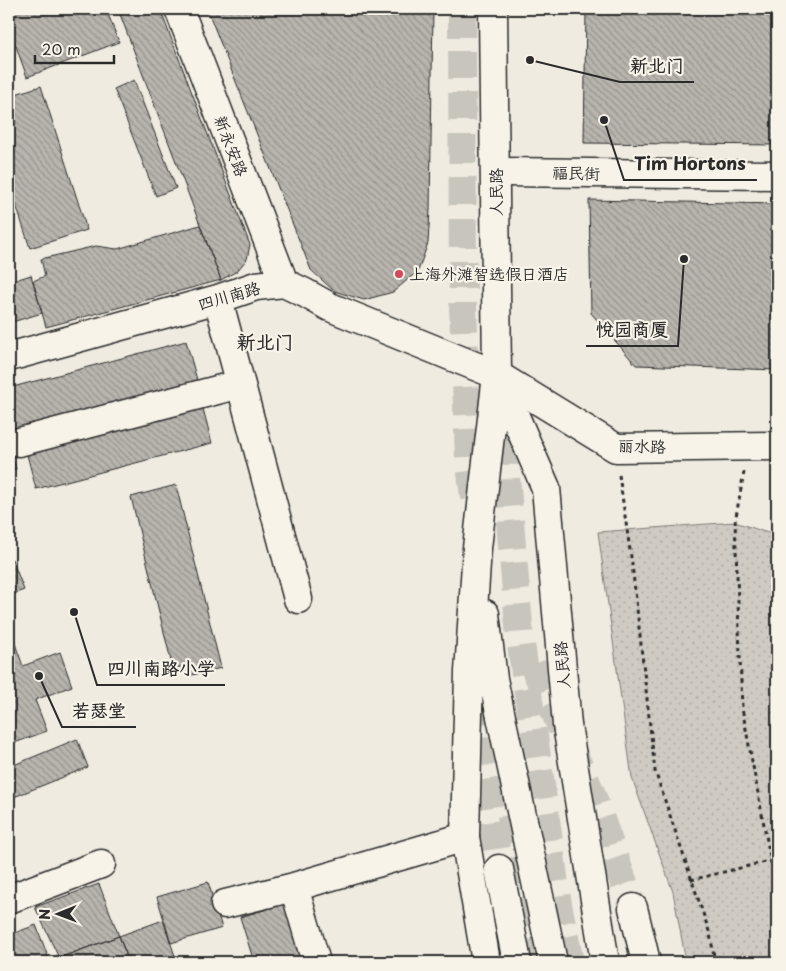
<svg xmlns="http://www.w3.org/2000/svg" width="786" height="971" viewBox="0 0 786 971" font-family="'Playpen Sans','LXGW WenKai TC',sans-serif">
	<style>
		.park { fill: url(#park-dots); stroke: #7d7b76 }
		.building { fill: url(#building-back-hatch); stroke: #2b2b2b }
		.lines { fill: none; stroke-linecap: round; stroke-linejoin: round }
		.major-tunnel { stroke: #c8c5bc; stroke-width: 28; stroke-dasharray: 28 14; stroke-linecap: butt }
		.minor-casing { stroke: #2b2b2b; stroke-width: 31 }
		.major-casing { stroke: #2b2b2b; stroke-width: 31 }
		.path { stroke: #2b2b2b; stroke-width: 3; stroke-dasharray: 4 4; stroke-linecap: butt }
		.minor { stroke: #f7f3e8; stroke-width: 28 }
		.major { stroke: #f7f3e8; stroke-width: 28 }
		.poi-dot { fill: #d1495b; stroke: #f7f3e8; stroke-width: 2 }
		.labels { text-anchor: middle; stroke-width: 4.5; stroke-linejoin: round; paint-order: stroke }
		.street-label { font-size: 16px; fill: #2b2b2b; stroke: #f7f3e8 }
		.poi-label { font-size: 16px; fill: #2b2b2b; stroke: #f7f3e8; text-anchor: start }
		.quarter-label { font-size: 19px; font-weight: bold; fill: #2b2b2b; stroke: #f7f3e8 }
		.leader { fill: none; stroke: #2b2b2b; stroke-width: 2 }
		.callout-dot { fill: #2b2b2b; stroke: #f7f3e8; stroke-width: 2 }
		.callout-label { font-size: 18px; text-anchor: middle; font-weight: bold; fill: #2b2b2b; stroke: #f7f3e8; stroke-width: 4.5; stroke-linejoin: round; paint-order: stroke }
	</style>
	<defs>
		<pattern id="park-dots" width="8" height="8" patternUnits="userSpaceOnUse" patternTransform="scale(1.25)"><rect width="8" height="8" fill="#cfcbc2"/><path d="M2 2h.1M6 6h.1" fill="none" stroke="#b2aea7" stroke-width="1.8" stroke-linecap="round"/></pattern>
		<pattern id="building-back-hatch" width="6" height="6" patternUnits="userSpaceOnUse" patternTransform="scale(1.25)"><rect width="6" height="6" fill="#b8b5ae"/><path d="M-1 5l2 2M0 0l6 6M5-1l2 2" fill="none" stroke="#96938e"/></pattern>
	</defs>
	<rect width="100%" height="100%" fill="#efebe0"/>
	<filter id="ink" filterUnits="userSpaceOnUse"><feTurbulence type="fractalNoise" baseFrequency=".02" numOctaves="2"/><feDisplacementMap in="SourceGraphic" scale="10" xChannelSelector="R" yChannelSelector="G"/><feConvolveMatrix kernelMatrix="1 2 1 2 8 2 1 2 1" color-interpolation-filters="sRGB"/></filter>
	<g filter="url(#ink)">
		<path class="park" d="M735,522l42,14v426h-91l-13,-70 -41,-114 -34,-246z"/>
		<path class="building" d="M9,9h97l13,33 -92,35 -18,-50z
			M118,9h42l90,236 -3,14 -10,12 -16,9z
			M207,9h226l-3,201 -2,33 -10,28 -25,21 -29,8 -30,-9 -23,-21z
			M586,9h191v136l-193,-2z
			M134,80l42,108 -20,8 -42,-107z
			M41,86l46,144 -57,18 -21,-65v-87z
			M589,200l188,4v166l-141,-5 -45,-52z
			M200,225l21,55 -175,47 -13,-46 12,-5 -4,-17 55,-13 21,3z
			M31,275l11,38 -33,10v-41z
			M186,341l13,46 -190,50v-49z
			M201,401l11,42 -176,46 -11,-42z
			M9,446l7,23 -7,3z
			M176,485l45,183 -33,8 -3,-10 -12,3 -42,-172z
			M12,559l12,31 -15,6v-35z
			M9,627l14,39 37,-14 12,34 -37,14 12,31 -38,14z
			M77,739l11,28 -79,32v-32z
			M208,882l14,46 -51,15 -14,-46z
			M99,884l20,52 -60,22 -24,-51z
			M285,904l18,58h-49l-14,-45z
			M163,920l14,42h-48l-10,-26z
			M36,925l14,37h-41v-27z
			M119,936l10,26h-68l-2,-4z"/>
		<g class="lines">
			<path class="major-tunnel" d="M462,9l1,298 6,150 7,55
				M504,395l1,70 15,172 38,268 12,57
				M533,665l58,127 42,116
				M478,696l7,76 14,97
				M511,815l12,96 11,51"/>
			<defs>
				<path id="minor" d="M179,9l105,274
					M496,172l281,3
					M218,299l80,300
					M9,357l209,-58 38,-13 28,-3 21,10 25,14 167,68 119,73 161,-2
					M19,442l221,-58
					M294,887l22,75
					M9,899l92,-35
					M225,904l69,-17 171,-50"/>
				<path id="major" d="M498,377l48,111 21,237 38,237
					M485,614l8,65 60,283
					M499,869l18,93
					M633,908l13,54
					M486,962l-21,-125 4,-165 8,-124 20,-173 -4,-366"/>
			</defs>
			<use href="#minor" class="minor-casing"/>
			<use href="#major" class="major-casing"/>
			<path class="path" d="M744,472l-9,50 7,186 35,186
				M619,475l13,89 23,207 55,163 5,28
				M691,880l86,-21"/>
			<use href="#minor" class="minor"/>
			<use href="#major" class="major"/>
		</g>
	</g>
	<circle class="poi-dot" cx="399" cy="274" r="5"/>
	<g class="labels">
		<g class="street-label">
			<text transform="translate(231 146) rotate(69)" y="6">新永安路</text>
			<text transform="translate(576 173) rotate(1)" y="6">福民街</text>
			<text transform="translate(496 192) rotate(-90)" y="6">人民路</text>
			<text transform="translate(229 296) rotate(-16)" y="6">四川南路</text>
			<text transform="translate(642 446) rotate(2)" y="6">丽水路</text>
			<text transform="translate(562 665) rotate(-95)" y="6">人民路</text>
		</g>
		<g class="poi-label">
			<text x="409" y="280">上海外滩智选假日酒店</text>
		</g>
		<g class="quarter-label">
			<text x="265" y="349">新北门</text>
		</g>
	</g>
	<path class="leader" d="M530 60L620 82H694M604 120L624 180H757M684 259L678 346H586M74 612L97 685H225M39 676L62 727H136"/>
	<g class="callout-dot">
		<circle cx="530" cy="60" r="5"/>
		<circle cx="604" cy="120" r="5"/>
		<circle cx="684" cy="259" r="5"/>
		<circle cx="74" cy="612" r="5"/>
		<circle cx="39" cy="676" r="5"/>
	</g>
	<g class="callout-label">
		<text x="657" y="72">新北门</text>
		<text x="690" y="170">Tim Hortons</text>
		<text x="632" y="336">悦园商厦</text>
		<text x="161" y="675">四川南路小学</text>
		<text x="99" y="717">若瑟堂</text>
	</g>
	<rect width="786" height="971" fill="none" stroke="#f7f3e8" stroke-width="30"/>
	<rect x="15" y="15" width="756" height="941" fill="none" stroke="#2b2b2b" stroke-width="2" filter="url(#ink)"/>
	<g transform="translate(58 914) rotate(269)" stroke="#f7f3e8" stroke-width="4" paint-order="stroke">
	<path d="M0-4L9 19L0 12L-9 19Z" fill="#2b2b2b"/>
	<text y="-8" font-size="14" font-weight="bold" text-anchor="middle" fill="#2b2b2b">N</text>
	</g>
	<path d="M35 55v8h79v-8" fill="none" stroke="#2b2b2b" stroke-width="2.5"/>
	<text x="42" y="55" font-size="15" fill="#2b2b2b" stroke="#f7f3e8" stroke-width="4" paint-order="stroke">20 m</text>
</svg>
